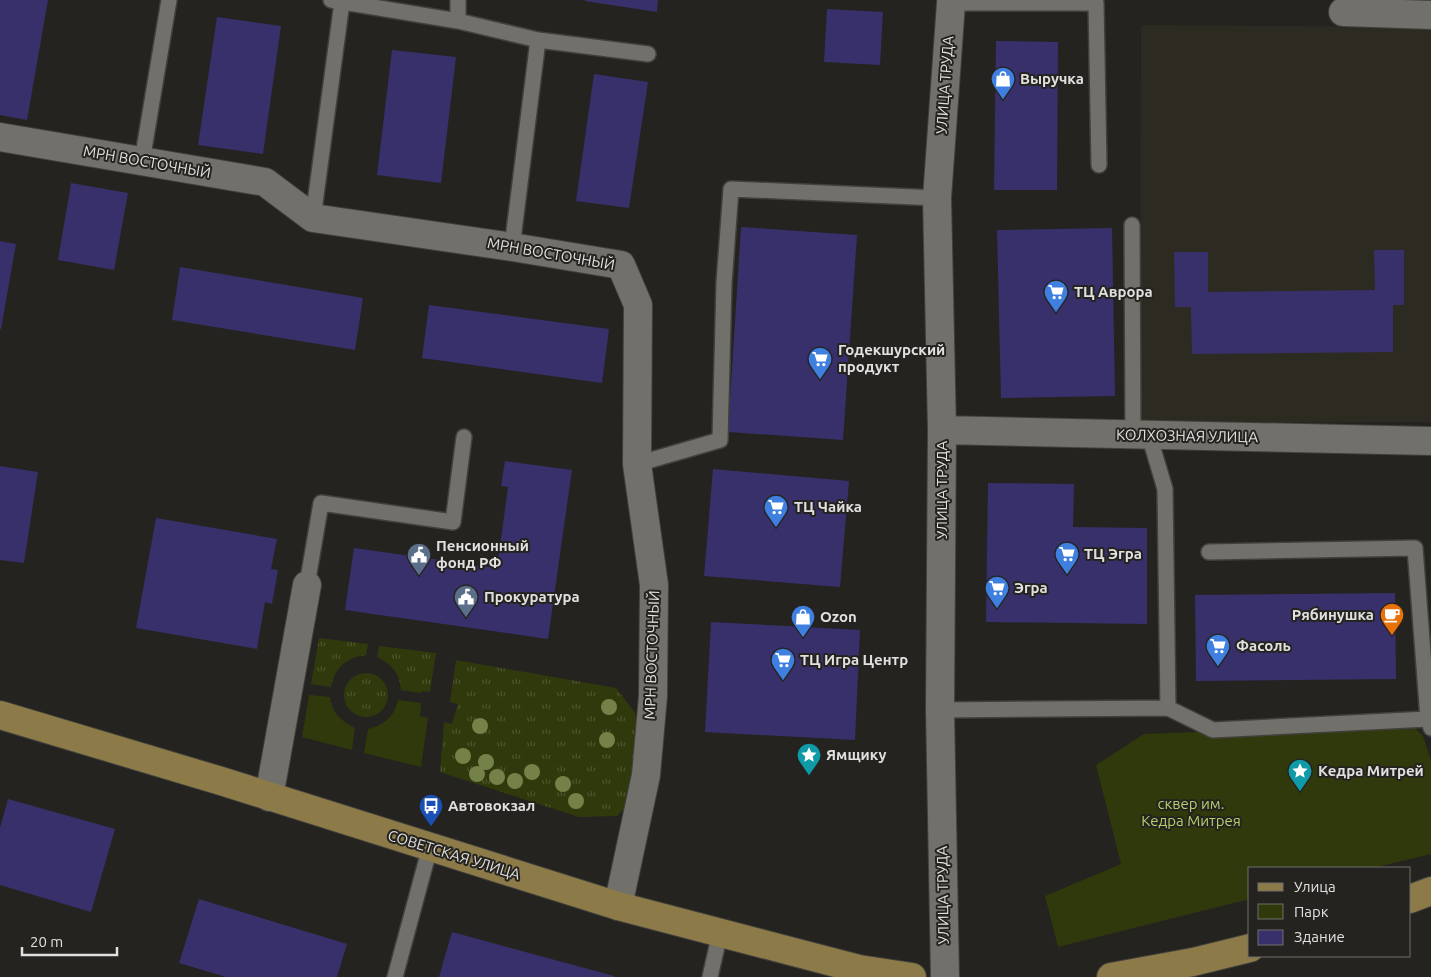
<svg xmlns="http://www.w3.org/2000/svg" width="1431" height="977" viewBox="0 0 1431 977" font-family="Ubuntu,sans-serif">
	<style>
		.built { fill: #2d2b21 }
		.grass { fill: url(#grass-tufts) }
		.green { fill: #2f390b }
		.building { fill: #38306b }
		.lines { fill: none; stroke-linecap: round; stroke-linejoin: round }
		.lane-casing { stroke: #41403c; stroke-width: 18 }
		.street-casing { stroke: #41403c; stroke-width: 30 }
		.primary-casing { stroke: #41403c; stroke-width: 30 }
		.lane { stroke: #71706b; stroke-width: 15 }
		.street { stroke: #71706b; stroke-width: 28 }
		.primary { stroke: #8c7b48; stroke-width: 28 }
		.tree { fill: #748249 }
		.labels { text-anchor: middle; stroke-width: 4; stroke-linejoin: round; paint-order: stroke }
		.poi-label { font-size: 15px; font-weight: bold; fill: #e1e0de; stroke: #24231f; text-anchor: start }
		.street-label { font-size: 15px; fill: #e1e0de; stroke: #24231f }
		.park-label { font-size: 15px; fill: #b5cf6c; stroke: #24231f }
	</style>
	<defs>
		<pattern id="grass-tufts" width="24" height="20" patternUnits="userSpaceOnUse" patternTransform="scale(1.25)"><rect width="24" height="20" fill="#2f390b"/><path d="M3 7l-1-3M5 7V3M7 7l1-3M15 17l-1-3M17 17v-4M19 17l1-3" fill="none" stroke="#4d552e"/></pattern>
	</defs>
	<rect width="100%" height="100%" fill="#24231f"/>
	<path class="built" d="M1141,25l290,2v395l-291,1z"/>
	<path class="grass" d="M319,638l49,6 -2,11c-20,3 -31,12 -35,32l-20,-3z
		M379,646l57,7 -6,39 -8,-1v2l-21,-3c-1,-16 -9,-26 -24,-33z
		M456,660l160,28 19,25 4,19 -6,53 -6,21 -10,10 -38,1 -139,-45 4,-50 8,2 6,-20 -8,-2z
		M344 695a22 22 0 1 1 44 0a22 22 0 1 1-44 0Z"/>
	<path class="green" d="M309,695l21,2c2,16 11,24 25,31l-3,22 -50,-13z
		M398,700l23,3 -1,13 8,2 -7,49 -57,-14 4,-24c16,-4 26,-12 30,-29z
		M1411,724l12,12 8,24v94l-58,14h-123v31l-192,48 -13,-51 76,-32 -25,-99 48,-31z"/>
	<path class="building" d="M0,0h48l-21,120 -27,-5z
		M585,0h73l-1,12 -72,-11z
		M827,9l56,3 -3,53 -56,-3z
		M217,17l64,9 -18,128 -65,-9z
		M996,41l62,1 -1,148h-63z
		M392,50l64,7 -15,126 -64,-8z
		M594,74l54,8 -19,126 -53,-7z
		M71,183l57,10 -14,77 -56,-10z
		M741,227l116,8 -14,205 -115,-8z
		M1112,228l3,168 -114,2 -4,-168z
		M0,241l16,3 -15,85h-1z
		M1374,250h30v55h-11v47l-201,2 -1,-47h-16l-1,-55h34v40l167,-2z
		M180,267l183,31 -8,52 -183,-30z
		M429,305l180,24 -7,54 -180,-25z
		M505,461l67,9 -24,169 -203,-29 9,-62 143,20 11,-81 -7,-1z
		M0,466l38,6 -14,91 -24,-3z
		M713,469l136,12 -9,106 -136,-11z
		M988,483l86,1 -1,43 74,1v96l-161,-2z
		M156,518l121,21 -6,30 7,1 -6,34 -7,-2 -8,47 -121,-21z
		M1395,593l1,86 -200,2 -1,-86z
		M711,622l149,8 -5,110 -150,-8z
		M8,799l107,30 -24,83 -91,-27v-57z
		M199,899l148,45 -10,33h-111l-47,-14z
		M452,932l162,44v1h-175z"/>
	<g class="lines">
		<defs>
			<path id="lane" d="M331,0l127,21 80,19 -26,207
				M458,0v21
				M951,3h145l3,162
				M538,40l110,14
				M142,161l27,-161
				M313,218l29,-216
				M1132,225l1,210
				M1149,435l16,54 3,219
				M637,464l83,-24 4,-157 7,-94 206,9
				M1209,552l206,-4 13,171
				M307,585l14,-82 132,19 11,-85
				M940,710l228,-2 45,22 215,-11 3,9
				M395,977l35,-130
				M710,977l10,-44"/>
			<path id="street" d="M1343,12l88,3
				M0,137l265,45 48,36 199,29 109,18 17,40 -1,159 17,121 -1,111 -7,79 -28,131
				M942,430l489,11
				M269,797l38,-212
				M945,977l-5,-267 2,-280 -5,-232 14,-195"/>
			<path id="primary" d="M0,715l221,66 397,125 241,63 53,8
				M1410,899l21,-8
				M1111,977l82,-15 57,-14"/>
		</defs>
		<use href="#lane" class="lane-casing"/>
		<use href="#street" class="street-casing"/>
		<use href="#primary" class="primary-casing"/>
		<use href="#lane" class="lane"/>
		<use href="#street" class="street"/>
		<use href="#primary" class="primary"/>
	</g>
	<g class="tree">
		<circle cx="609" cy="707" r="8"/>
		<circle cx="480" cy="726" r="8"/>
		<circle cx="607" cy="740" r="8"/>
		<circle cx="463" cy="756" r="8"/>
		<circle cx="486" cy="762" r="8"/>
		<circle cx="532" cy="772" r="8"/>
		<circle cx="477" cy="774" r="8"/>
		<circle cx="497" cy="777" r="8"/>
		<circle cx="515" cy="781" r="8"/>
		<circle cx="563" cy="784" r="8"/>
		<circle cx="576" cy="801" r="8"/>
	</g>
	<defs>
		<symbol id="shop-pin" viewBox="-11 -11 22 30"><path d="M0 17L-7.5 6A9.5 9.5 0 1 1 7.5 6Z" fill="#3f7fe0" stroke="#24231f"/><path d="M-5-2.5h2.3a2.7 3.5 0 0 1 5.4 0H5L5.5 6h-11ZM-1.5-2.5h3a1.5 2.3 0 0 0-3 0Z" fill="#fff"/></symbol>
		<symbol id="supermarket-pin" viewBox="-11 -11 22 30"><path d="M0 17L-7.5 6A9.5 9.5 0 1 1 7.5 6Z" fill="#3f7fe0" stroke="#24231f"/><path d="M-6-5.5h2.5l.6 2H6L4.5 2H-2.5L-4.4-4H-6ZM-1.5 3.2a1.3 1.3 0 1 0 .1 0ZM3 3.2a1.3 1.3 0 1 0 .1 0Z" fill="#fff"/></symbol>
		<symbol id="civic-pin" viewBox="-11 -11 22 30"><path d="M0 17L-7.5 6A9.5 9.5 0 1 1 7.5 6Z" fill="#5c6f8a" stroke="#24231f"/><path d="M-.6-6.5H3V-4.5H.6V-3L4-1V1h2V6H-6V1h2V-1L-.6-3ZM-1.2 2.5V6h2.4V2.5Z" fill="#fff"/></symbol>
		<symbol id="cafe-pin" viewBox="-11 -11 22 30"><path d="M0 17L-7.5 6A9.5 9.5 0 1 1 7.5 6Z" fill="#e8710a" stroke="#24231f"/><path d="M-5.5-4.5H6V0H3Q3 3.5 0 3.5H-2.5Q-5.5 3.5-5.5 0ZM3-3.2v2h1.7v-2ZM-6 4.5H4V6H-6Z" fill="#fff"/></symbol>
		<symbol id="sight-pin" viewBox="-11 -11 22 30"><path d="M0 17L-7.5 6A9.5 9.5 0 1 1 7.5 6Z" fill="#0f9aa8" stroke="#24231f"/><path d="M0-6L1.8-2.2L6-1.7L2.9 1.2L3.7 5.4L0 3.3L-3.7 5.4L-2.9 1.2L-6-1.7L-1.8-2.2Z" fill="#fff"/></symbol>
		<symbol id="bus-pin" viewBox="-11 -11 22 30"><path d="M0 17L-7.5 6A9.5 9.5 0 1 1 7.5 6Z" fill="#1a4fb4" stroke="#24231f"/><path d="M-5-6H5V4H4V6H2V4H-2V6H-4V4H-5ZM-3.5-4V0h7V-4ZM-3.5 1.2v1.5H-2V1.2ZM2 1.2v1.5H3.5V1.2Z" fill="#fff"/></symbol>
	</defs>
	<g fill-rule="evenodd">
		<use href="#shop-pin" x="989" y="65" width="28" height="38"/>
		<use href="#supermarket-pin" x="1042" y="278" width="28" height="38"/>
		<use href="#supermarket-pin" x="806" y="345" width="28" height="38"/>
		<use href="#supermarket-pin" x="762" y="493" width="28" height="38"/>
		<use href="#supermarket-pin" x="1053" y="540" width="28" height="38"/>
		<use href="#civic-pin" x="405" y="541" width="28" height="38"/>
		<use href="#supermarket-pin" x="983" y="574" width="28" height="38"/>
		<use href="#civic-pin" x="452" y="583" width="28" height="38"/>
		<use href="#cafe-pin" x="1378" y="601" width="28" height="38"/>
		<use href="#shop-pin" x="789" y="603" width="28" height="38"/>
		<use href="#supermarket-pin" x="1204" y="632" width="28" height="38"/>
		<use href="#supermarket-pin" x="769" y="646" width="28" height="38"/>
		<use href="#sight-pin" x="795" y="741" width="28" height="38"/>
		<use href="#sight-pin" x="1286" y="757" width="28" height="38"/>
		<use href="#bus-pin" x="417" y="792" width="28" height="38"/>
	</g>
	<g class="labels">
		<g class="poi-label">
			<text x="1020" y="84">Выручка</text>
			<text x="1074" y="297">ТЦ Аврора</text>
			<text x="838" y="355">Годекшурский<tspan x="838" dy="17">продукт</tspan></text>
			<text x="794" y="512">ТЦ Чайка</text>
			<text x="436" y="551">Пенсионный<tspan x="436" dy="17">фонд РФ</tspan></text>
			<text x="1084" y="559">ТЦ Эгра</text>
			<text x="1014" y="593">Эгра</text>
			<text x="484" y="602">Прокуратура</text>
			<text x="1374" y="620" text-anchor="end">Рябинушка</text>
			<text x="820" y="622">Ozon</text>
			<text x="1236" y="651">Фасоль</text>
			<text x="800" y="665">ТЦ Игра Центр</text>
			<text x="826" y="760">Ямщику</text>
			<text x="1318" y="776">Кедра Митрей</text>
			<text x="448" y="811">Автовокзал</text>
		</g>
		<g class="street-label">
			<text transform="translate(945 85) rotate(-86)" y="5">УЛИЦА ТРУДА</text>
			<text transform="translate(147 162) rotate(10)" y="5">МРН ВОСТОЧНЫЙ</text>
			<text transform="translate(551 254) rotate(10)" y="5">МРН ВОСТОЧНЫЙ</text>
			<text transform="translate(1187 436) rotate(1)" y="5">КОЛХОЗНАЯ УЛИЦА</text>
			<text transform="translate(942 490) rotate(-90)" y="5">УЛИЦА ТРУДА</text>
			<text transform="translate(652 655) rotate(-88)" y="5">МРН ВОСТОЧНЫЙ</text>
			<text transform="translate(454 855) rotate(17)" y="5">СОВЕТСКАЯ УЛИЦА</text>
			<text transform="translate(943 895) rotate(-91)" y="5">УЛИЦА ТРУДА</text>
		</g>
		<g class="park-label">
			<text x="1191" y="809">сквер им.<tspan x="1191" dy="17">Кедра Митрея</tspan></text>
		</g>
	</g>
	<rect x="1248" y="867" width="162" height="90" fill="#24231f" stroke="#706f6b"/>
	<rect x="1258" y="883" width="25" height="8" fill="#8c7b48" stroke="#706f6b"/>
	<text x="1294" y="892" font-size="15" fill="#e1e0de">Улица</text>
	<rect x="1258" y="904" width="25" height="15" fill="#2f390b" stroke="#706f6b"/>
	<text x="1294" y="917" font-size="15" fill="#e1e0de">Парк</text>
	<rect x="1258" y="930" width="25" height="15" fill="#38306b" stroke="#706f6b"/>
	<text x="1294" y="942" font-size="15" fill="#e1e0de">Здание</text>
	<path d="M22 947v8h95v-8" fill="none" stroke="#e1e0de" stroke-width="2.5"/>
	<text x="30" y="947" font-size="15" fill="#e1e0de" stroke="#24231f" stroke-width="4" paint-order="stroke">20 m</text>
</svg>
